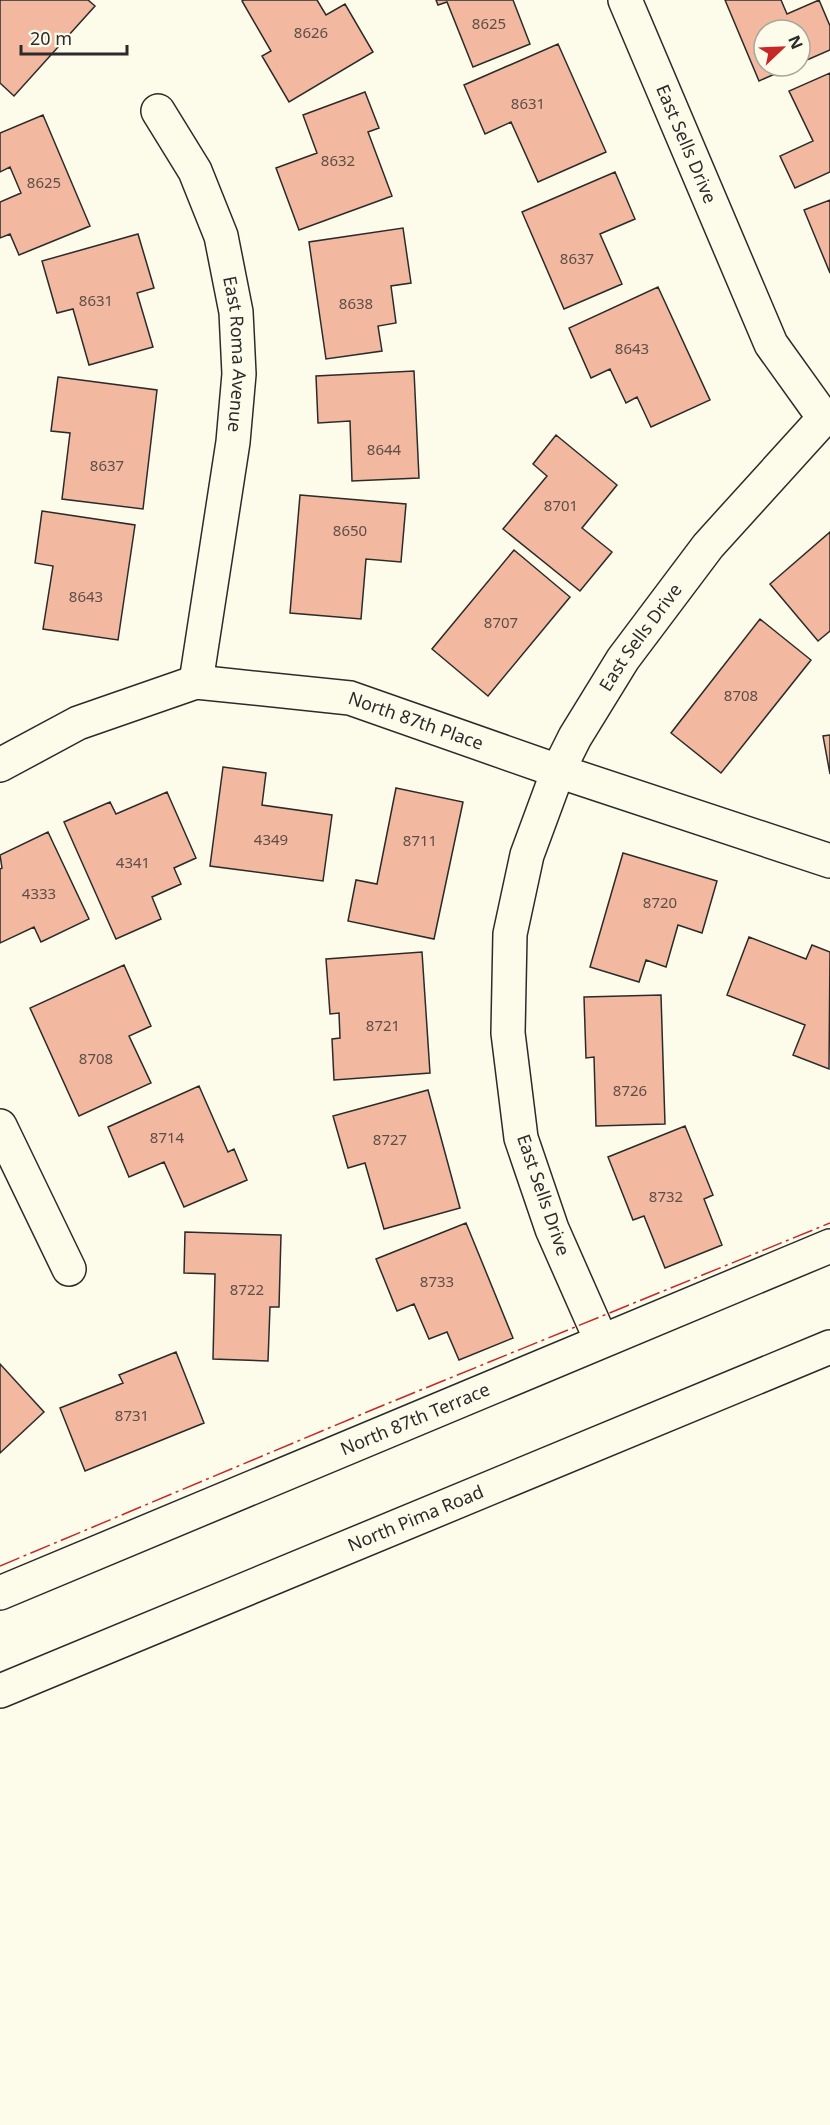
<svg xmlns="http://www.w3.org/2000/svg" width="830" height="2125" viewBox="0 0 830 2125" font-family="'Noto Sans',sans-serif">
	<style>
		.building { fill: #f2b8a0; stroke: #2b2b2b; stroke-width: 1.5 }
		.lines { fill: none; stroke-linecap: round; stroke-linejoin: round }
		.minor-casing { stroke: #2b2b2b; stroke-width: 36 }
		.major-casing { stroke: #2b2b2b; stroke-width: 36 }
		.minor { stroke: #fdfbea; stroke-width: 33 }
		.major { stroke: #fdfbea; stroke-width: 33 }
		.power { stroke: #c62828; stroke-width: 1.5; stroke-dasharray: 21 4.5 3 4.5; stroke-linecap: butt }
		.labels { text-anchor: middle; stroke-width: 4.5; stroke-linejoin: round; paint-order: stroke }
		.number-label { font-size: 15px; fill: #5d4e48 }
		.street-label { font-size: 18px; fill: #2b2b2b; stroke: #fdfbea }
	</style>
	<rect width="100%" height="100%" fill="#fdfbea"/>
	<path class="building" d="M0,0h88l7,6 -81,90 -14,-13z
		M244,0h73l9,15 19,-11 28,48 -84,50 -27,-46 9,-5 -29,-50z
		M436,0h77l17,44 -57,23 -26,-65 -9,3z
		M725,0h56l6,14 32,-14 11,26v24l-30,13v-33h-36v36h29l-34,15z
		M558,44l48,108 -68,30 -27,-60 -26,12 -21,-49z
		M830,73v99l-35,16 -15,-32 33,-15 -24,-50z
		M365,92l14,36 -11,4 24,64 -93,34 -23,-62 41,-15 -14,-38z
		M43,115l47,111 -71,29 -9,-21 -10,4v-36l21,-9 -11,-26 -10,5v-39z
		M615,172l20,47 -35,15 22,50 -58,25 -42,-97z
		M830,200v73l-26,-63z
		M403,228l8,55 -20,3 5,37 -18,3 4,25 -56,8 -17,-117z
		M138,234l16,54 -17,5 16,54 -64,18 -16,-56 -16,4 -15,-52z
		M658,287l52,113 -59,27 -14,-30 -11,6 -16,-34 -19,9 -22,-50z
		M414,371l5,107 -67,3 -2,-60 -32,2 -2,-47z
		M58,377l99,13 -14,119 -81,-10 8,-66 -19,-2z
		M556,435l61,50 -35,43 30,24 -32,39 -77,-62 44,-53 -14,-12z
		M300,495l106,9 -5,58 -35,-3 -5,60 -71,-6z
		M42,511l93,14 -17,115 -75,-11 10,-63 -18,-3z
		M830,532v99l-12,10 -48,-57z
		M514,550l56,47 -82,99 -56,-47z
		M760,619l51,41 -90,113 -50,-40z
		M830,735v39l-7,-38z
		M223,767l43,6 -4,32 70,10 -9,66 -113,-15z
		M396,788l67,14 -29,137 -86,-18 8,-41 21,4z
		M167,792l29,66 -22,10 7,16 -29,13 9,22 -45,20 -52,-117 46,-20 6,12z
		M48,832l41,87 -48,23 -7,-15 -34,16v-74l2,-1 -2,-13z
		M623,853l94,28 -15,52 -24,-8 -12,42 -20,-7 -7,22 -49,-15z
		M749,937l57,22 6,-14 18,7 -1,117 -36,-14 12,-30 -78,-30z
		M422,952l8,121 -96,7 -2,-41 8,-1 -1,-25 -9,1 -4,-55z
		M124,965l27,61 -22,10 22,47 -72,33 -49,-108z
		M661,995l4,129 -69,2 -2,-69 -8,1 -2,-61z
		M199,1086l29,66 6,-3 13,31 -63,27 -20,-45 -35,15 -21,-50z
		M428,1090l32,118 -76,21 -19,-66 -17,5 -15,-52z
		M685,1126l28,69 -9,4 18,46 -57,23 -21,-52 -11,4 -25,-63z
		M466,1223l47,115 -54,22 -12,-28 -18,7 -15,-35 -17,7 -21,-52z
		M185,1232l96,3 -2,72h-9l-2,54 -55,-2 2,-85 -31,-1z
		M176,1352l28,71 -119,48 -25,-63 63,-25 -4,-8z
		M0,1364l44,48 -44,41z"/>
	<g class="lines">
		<defs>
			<g id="minor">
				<path id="s1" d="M158,111l37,60 26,65 15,76 3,62 -6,68 -37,240"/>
				<path id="s2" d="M0,765l78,-42 118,-41 154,16 208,73 272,90"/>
				<path d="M0,1126l69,143"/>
				<path id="s3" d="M601,1340l-49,-111 -31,-91 -13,-105 2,-99 17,-79 31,-84 17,-34 48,-78 85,-113 116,-128 -53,-74 -146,-344"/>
				<path id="s4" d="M0,1593l830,-347"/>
			</g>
			<g id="major">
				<path id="s5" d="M0,1691l830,-344"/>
			</g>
		</defs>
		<use href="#minor" class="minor-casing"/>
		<use href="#major" class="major-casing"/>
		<use href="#minor" class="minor"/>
		<use href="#major" class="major"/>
		<path class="power" d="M0,1566l379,-159 451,-184"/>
	</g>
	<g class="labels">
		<g class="number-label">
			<text x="489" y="29">8625</text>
			<text x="311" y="38">8626</text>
			<text x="528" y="109">8631</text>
			<text x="338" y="166">8632</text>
			<text x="44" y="188">8625</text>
			<text x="577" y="264">8637</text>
			<text x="96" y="306">8631</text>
			<text x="356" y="309">8638</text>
			<text x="632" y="354">8643</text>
			<text x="384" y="455">8644</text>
			<text x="107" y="471">8637</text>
			<text x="561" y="511">8701</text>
			<text x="350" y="536">8650</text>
			<text x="86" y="602">8643</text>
			<text x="501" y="628">8707</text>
			<text x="741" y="701">8708</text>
			<text x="271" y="845">4349</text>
			<text x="420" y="846">8711</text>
			<text x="133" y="868">4341</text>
			<text x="39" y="899">4333</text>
			<text x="660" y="908">8720</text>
			<text x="383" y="1031">8721</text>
			<text x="96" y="1064">8708</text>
			<text x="630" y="1096">8726</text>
			<text x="167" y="1143">8714</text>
			<text x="390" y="1145">8727</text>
			<text x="666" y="1202">8732</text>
			<text x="437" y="1287">8733</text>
			<text x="247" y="1295">8722</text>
			<text x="132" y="1421">8731</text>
		</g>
		<g class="street-label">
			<text transform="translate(686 144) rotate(67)" y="6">East Sells Drive</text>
			<text dy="6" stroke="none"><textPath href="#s1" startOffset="260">East Roma Avenue</textPath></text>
			<text dy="6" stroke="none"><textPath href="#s3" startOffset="750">East Sells Drive</textPath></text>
			<text dy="6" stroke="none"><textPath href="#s2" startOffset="438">North 87th Place</textPath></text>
			<text transform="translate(543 1195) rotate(71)" y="6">East Sells Drive</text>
			<text dy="6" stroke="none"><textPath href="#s4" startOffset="450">North 87th Terrace</textPath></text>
			<text dy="6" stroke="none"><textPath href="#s5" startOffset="450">North Pima Road</textPath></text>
		</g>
	</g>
	<g transform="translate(782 48) rotate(67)"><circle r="28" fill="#fdfbea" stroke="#a9a89e" stroke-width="1.5"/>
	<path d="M0-4.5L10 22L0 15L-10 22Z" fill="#c62828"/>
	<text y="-9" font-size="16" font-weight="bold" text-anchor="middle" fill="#2b2b2b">N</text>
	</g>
	<path d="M21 45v9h106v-9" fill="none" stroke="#2b2b2b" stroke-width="3"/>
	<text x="30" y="45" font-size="18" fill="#2b2b2b" stroke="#fdfbea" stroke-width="4.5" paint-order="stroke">20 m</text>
</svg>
